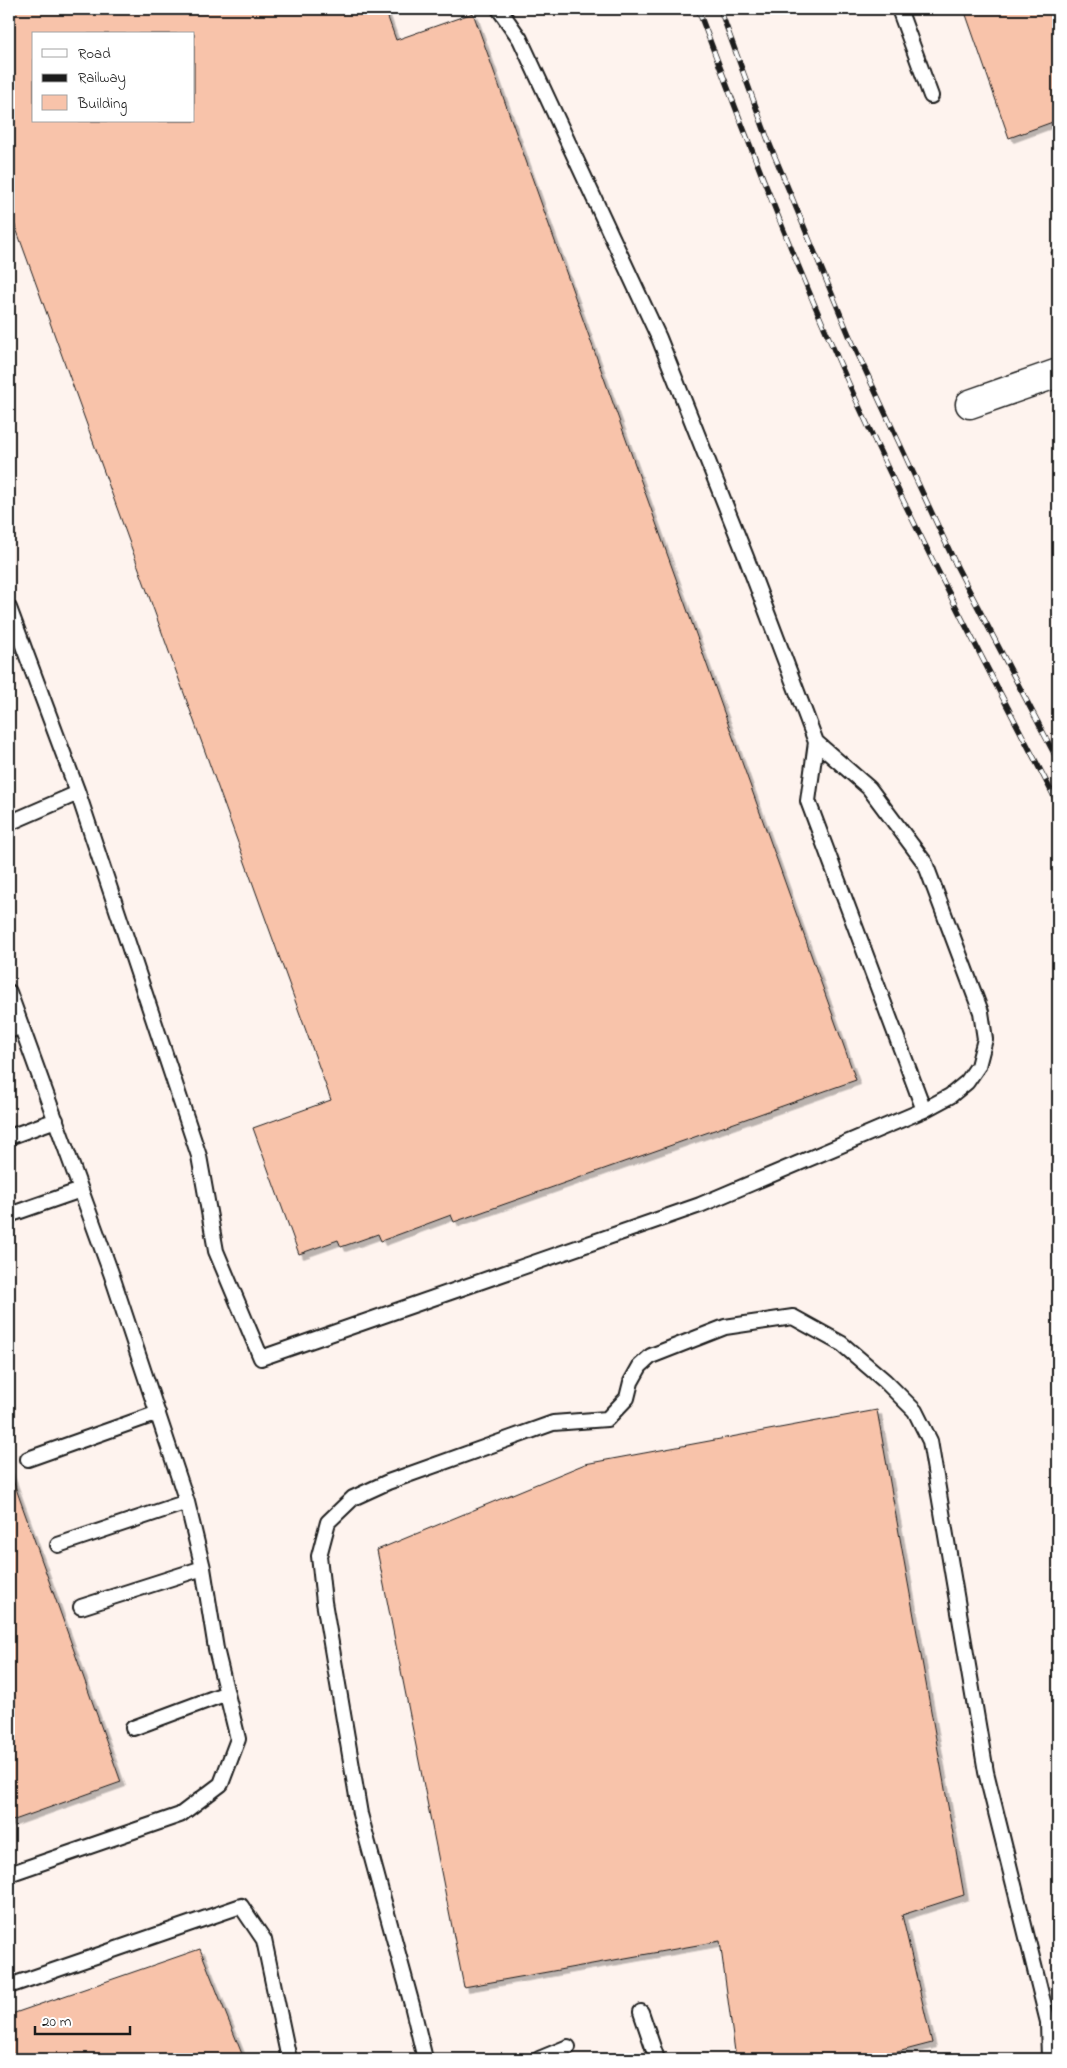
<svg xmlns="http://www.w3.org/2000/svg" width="1067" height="2068" viewBox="0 0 1067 2068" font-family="'Indie Flower',sans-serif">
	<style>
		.building { fill: #f8c3aa; stroke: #1c1c1c; fill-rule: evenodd; filter: url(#shadow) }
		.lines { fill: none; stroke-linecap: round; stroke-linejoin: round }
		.lane-casing { stroke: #1c1c1c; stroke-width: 18 }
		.street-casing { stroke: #1c1c1c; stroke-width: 31 }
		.lane { stroke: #fff; stroke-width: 14 }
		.street { stroke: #fff; stroke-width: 28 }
		.rail-casing { stroke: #1c1c1c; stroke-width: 5.5 }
		.rail { stroke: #fff; stroke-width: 4; stroke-dasharray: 11; stroke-linecap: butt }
	</style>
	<defs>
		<filter id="shadow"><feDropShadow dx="4.5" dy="4.5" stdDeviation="0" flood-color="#0004"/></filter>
	</defs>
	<rect width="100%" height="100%" fill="#fef3ee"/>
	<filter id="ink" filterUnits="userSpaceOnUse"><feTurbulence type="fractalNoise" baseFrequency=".02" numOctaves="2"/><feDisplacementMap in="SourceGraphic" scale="10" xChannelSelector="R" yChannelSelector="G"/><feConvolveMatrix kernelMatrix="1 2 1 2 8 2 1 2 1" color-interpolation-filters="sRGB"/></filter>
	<g filter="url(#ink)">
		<path class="building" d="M9,9h376l11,31 77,-27 383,1067 -402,142 -3,-7 -70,26 -3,-7 -37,13 -3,-7 -39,14 -46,-126 78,-28 -322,-891zM34,34h160v87h-160z
			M964,9h94v111l-49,18z
			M1058,249v20l-7,-17z
			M877,1410l87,485 -62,20 30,128 -50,13v3h-146l-16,-118 -256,46 -87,-437 208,-86z
			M9,1469l112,313 -112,40z
			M200,1949l44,110h-235v-44z"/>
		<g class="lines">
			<defs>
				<path id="lane" d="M899,9l32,87
					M9,608l69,185
					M816,742l-8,59 116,309
					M9,823l69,-30 121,363 17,95 45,107 439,-153 224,-95 26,-14 17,-14 11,-16 7,-27 -4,-27 -56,-149 -56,-75 -53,-46 -70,-185 -87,-219 -139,-299 -21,-30
					M9,992l102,281 76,229 16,66 13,81 22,90 -17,45 -41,31 -171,59
					M9,1031l12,-5
					M9,1137l47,-17
					M9,1215l72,-25
					M28,1459l130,-46
					M58,1545l129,-43
					M81,1607l122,-39
					M133,1728l94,-35
					M9,1986l232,-80 23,34 25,119
					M641,2012l16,47
					M425,2059l-13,-54 -52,-191 -36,-212 -5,-46 9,-34 25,-24 35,-16 165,-59 54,-4 20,-21 4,-16 9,-16 11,-10 74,-29 68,-10 49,27 43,37 30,30 15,30 56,331 62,250 1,37
					M539,2059l29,-12"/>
				<path id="street" d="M970,404l88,-31"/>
			</defs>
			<use href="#lane" class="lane-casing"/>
			<use href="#street" class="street-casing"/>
			<use href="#lane" class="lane"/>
			<use href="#street" class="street"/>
			<defs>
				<path id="rail" d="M698,9c42,112 85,224 133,334 68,158 148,309 227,461
					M720,9l48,131 81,195 108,232 101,194"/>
			</defs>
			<use href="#rail" class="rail-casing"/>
			<use href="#rail" class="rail"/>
		</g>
	</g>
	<rect width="1067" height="2068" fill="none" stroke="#fff" stroke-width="30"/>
	<rect x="15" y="15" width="1037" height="2038" fill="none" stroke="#1c1c1c" stroke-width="2" filter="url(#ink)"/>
	<rect x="32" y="32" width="162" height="90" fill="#ffffff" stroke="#a4a4a4"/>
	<rect x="42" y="49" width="25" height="8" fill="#ffffff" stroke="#a4a4a4"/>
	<text x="78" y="58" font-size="15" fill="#1c1c1c">Road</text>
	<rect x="42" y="74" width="25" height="8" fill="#1c1c1c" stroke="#a4a4a4"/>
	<text x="78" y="82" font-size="15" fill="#1c1c1c">Railway</text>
	<rect x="42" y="95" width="25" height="15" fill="#f8c3aa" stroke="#a4a4a4"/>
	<text x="78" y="108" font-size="15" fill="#1c1c1c">Building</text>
	<path d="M35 2026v8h95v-8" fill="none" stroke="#1c1c1c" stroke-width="2.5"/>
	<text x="42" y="2026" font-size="15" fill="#1c1c1c" stroke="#ffffff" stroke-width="4" paint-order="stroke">20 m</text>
</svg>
